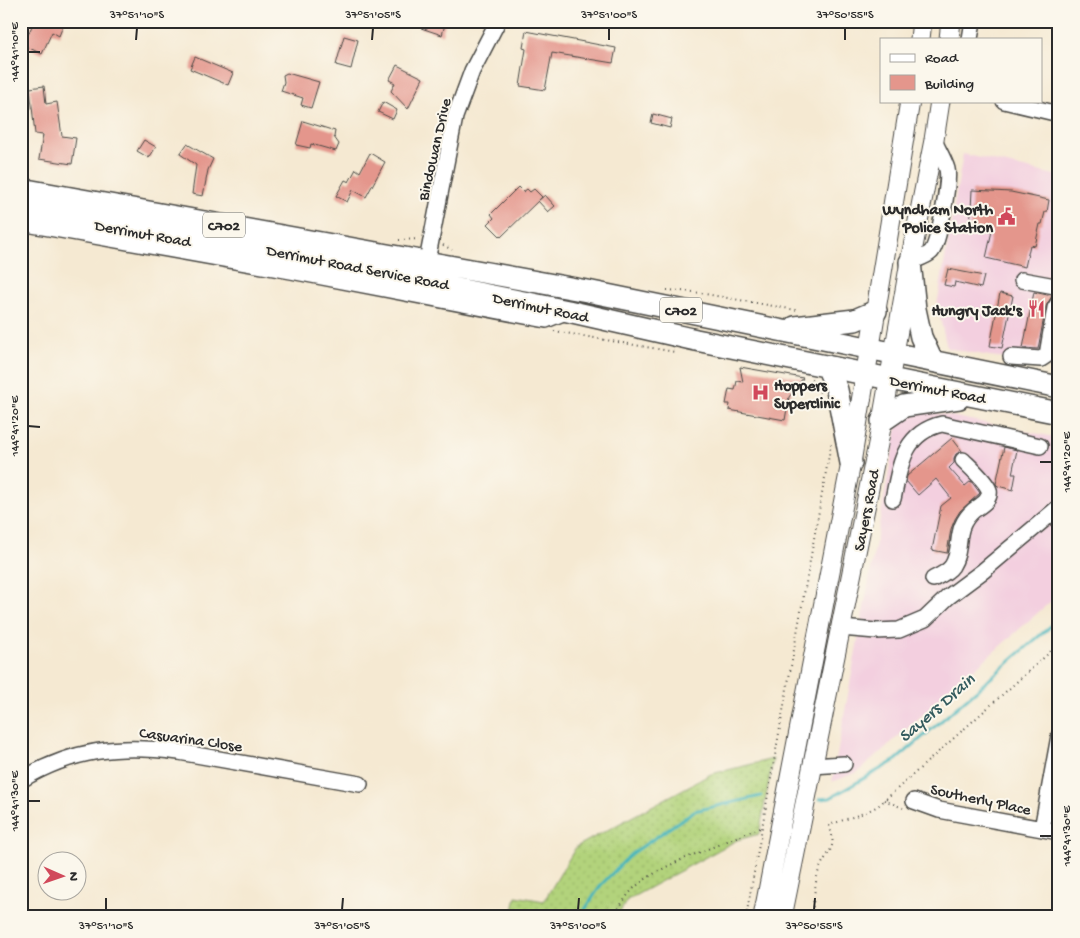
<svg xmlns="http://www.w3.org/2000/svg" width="1080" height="938" viewBox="0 0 1080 938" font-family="'Gochi Hand',sans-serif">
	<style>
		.built { fill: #f3cfdf }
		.grass { fill: url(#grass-dots); stroke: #6e7f53 }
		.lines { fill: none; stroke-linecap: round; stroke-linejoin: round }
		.stream { stroke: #45b5bc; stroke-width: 3 }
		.building { fill: #e4968c }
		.minor-casing { stroke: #494844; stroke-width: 18 }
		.major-casing { stroke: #494844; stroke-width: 21 }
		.highway-casing { stroke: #494844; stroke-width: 24 }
		.path { stroke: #494844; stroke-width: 2; stroke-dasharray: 1 4; stroke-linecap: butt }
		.minor { stroke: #fff; stroke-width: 15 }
		.major { stroke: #fff; stroke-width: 19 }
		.highway { stroke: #fff; stroke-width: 21 }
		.ticks { fill: none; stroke: #2b2b2b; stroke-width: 2 }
		.labels { text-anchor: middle; stroke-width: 4; stroke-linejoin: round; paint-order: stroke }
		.shield { fill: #fbf7ec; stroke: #696865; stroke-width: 1 }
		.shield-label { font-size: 15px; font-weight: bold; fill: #2b2b2b }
		.street-label { font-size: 16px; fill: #2b2b2b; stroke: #fbf7ec }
		.poi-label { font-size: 16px; font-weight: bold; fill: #2b2b2b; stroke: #fbf7ec; text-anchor: end }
		.water-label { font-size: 18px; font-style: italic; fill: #345b5e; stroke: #fbf7ec }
		.neatline { fill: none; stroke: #2b2b2b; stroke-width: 2 }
		.ticks-label { font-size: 12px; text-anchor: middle; fill: #2b2b2b }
	</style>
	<defs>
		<pattern id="grass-dots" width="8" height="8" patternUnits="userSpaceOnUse" patternTransform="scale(1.25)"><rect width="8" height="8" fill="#b2d37b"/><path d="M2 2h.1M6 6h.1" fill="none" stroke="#99b56a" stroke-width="1.8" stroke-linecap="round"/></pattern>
	</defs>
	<rect width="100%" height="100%" fill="#fbf7ec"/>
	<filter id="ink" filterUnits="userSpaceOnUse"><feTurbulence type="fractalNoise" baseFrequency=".02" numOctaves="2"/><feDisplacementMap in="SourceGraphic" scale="10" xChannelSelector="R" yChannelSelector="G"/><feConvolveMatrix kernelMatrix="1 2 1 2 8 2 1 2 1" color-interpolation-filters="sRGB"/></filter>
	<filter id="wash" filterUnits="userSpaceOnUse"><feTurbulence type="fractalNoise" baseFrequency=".0096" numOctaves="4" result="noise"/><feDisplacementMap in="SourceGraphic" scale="20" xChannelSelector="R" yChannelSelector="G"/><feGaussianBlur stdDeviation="1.12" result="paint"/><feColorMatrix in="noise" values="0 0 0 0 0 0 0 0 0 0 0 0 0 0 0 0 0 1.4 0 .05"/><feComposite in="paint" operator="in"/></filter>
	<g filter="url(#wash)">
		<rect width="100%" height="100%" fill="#f5e9d2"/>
		<path class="built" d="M963,154l96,22v142l-11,49 -101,-19 -10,-43z
			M916,409l143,29v156l-201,178 -26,10 66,-361z"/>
		<path class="grass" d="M773,759l-14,75 -22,6 -110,60 -10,17h-105l4,-21 28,5 32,-54 135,-73z"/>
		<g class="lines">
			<path class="stream" d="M820,799l10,-1 66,-38 163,-141
				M580,917l21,-32 29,-30 64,-44 67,-15"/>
		</g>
		<g id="blocks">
			<path class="building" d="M36,21h29l-6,15 -7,-4 -10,22 -19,-9 10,-21 1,1z
				M423,21h23l-4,14 -21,-7z
				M526,31l90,17 -3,15 -61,-10 -7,37 -25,-4 6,-37 -3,-1z
				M344,36l14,4 -7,29 -15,-4z
				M195,57l38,16 -5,12 -38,-16z
				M397,65l26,13 -15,31 -17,-18 4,-8 -6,-3z
				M287,73l32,9 -8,26 -10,-3 2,-7 -22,-7 3,-9 -1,-7z
				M44,86l2,18 11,-2 5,34 14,2 -4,26 -33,-5 4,-24 -8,-1 -5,-46z
				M383,102l14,8 -4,9 -15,-7z
				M653,114l19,5 -2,9 -19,-5z
				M303,121l32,10 -1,6 5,7 -3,7 -25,-7 -1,4 -14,-3z
				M144,140l12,7 -7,11 -12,-7z
				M187,144l26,15 -5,11 -5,26 -11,-2 4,-29 -16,-11z
				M370,153l15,9 -19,35 -13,-7 -6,12 -11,-6 9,-16 4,2 7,-13 4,3z
				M518,187l5,5 4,-3 3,3 4,-3 8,8 -41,40 -13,-13 6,-6 -3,-4z
				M972,190l39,2 38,8 -2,12h-2l-3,12h-2l-5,22 -5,-1 -5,22 -39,-9 6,-27 -22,-1z
				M545,195l10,11 -7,6 -10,-11z
				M948,269l36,7 -3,12 -26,-6 -1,5 -10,-2z
				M1034,292l18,4 -6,10 -8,43 -15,-1z
				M1000,293l13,3 -11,52 -12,-2z
				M740,367l63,11 -14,19 -4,23 -56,-10 1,-6h-4l3,-15 6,1 2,-9 6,1z
				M952,438l10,13 -6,3 -2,4v5l-5,5 16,18 6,-5 9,12 -20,18 -5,8 -4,10 -4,24 -15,-3 9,-44 10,-8 -15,-19 -18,16 -12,-14 1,-5z
				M1004,447l13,3 -5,24h4l-3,16 -15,-4 -2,-2z"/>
		</g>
	</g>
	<g filter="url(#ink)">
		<use href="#blocks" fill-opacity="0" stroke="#494844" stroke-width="1"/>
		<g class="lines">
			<defs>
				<path id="minor" d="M970,39l3,-18
					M1004,101l55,13
					M21,223l270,48 255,49 22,-9
					M427,261l28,-144 17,-46 26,-50
					M910,262c7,-3 16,-5 21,-10 8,-8 19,-72 16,-83 -3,-10 -9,-19 -13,-29
					M1022,280l33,6 4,3
					M1011,357l30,2 6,-4 8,-47 4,-6
					M893,499c7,-33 10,-66 49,-75l98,22
					M933,579c6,-3 15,-7 19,-13 12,-19 0,-37 22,-56 7,-5 17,-10 15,-20 -3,-9 -19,-23 -26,-30
					M841,628l35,3 23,-1 26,-11 23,-22 35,-26 76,-64
					M812,766l32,-2
					M21,780c52,-31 99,-36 158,-28l181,32
					M914,801l25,9 120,22
					M1042,829l17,-93"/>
				<path id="major" d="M920,39l2,-18
					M949,39l2,-18
					M763,917l88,-454 59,-362
					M782,917l96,-473 32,-182 24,-122 6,-39"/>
				<path id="highway" d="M21,189l566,102 472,96
					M21,210l402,72 145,29 128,29 363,73
					M910,262l5,47 6,28 11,24
					M795,327l60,-7 21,-9
					M827,366l10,24 14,73
					M882,421l22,-15 55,-8"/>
			</defs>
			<use href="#minor" class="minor-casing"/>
			<use href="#major" class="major-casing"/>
			<use href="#highway" class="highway-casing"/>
			<path class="path" d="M399,240l20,-1
				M443,245l9,5
				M667,290l27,2 102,18
				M554,331l121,21
				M811,379l10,15
				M1058,687l1,-5
				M884,800l19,8
				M613,917c8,-12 15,-25 26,-33 23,-18 50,-27 76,-38 16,-6 30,-14 46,-18
				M746,917l85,-473
				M812,917c1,-12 3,-34 6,-44 7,-22 21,-21 11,-48l35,-12 14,-7 181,-162"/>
			<use href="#minor" class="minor"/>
			<use href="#major" class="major"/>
			<use href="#highway" class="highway"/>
		</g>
	</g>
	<path class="ticks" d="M136,40l1,-12M372,40l1,-12M609,40v-12M845,40v-12M28,52h12M28,426l12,1M1040,462h12M28,801h12M1040,836h12M106,910v-12M342,910l1,-12M578,910l1,-12M814,910l1,-12"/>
	<defs>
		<symbol id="civic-bare" viewBox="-9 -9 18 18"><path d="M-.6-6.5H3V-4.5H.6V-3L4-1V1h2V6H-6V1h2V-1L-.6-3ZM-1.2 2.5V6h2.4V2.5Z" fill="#d1495b" stroke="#fbf7ec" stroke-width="2.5" paint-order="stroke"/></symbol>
		<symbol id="restaurant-bare" viewBox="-9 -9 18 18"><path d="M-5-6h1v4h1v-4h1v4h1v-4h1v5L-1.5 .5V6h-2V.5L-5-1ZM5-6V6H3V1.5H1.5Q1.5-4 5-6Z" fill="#d1495b" stroke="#fbf7ec" stroke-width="2.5" paint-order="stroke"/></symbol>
		<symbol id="hospital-bare" viewBox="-9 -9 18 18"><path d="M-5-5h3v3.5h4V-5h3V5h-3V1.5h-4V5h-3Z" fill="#d1495b" stroke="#fbf7ec" stroke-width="2.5" paint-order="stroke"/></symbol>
	</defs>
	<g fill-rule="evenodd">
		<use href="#civic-bare" x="994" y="204" width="25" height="25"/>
		<use href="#restaurant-bare" x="1024" y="296" width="25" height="25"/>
		<use href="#hospital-bare" x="748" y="380" width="25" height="25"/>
	</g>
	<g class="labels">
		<g class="shield">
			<rect x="203" y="212.5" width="42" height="25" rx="4"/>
			<rect x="660" y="297.5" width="42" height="25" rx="4"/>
		</g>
		<g class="shield-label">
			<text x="224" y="230">C702</text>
			<text x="681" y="315">C702</text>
		</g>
		<g class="street-label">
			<text transform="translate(433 149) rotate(-77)" y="6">Bindowan Drive</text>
			<text transform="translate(143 232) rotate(10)" y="6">Derrimut Road</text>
			<text transform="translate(358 266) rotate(11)" y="6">Derrimut Road Service Road</text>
			<text transform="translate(541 306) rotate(12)" y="6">Derrimut Road</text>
			<text transform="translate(938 388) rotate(11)" y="6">Derrimut Road</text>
			<text transform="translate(865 510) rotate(-79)" y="6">Sayers Road</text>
			<text transform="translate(191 738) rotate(8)" y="6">Casuarina Close</text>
			<text transform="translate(981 798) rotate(12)" y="6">Southerly Place</text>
		</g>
		<g class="poi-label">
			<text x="993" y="214">Wyndham North<tspan x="993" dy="18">Police Station</tspan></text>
			<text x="1022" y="315">Hungry Jack's</text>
			<text x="774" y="390" text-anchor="start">Hoppers<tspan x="774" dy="18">Superclinic</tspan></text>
		</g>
		<g class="water-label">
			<text transform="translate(936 707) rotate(-41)" y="6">Sayers Drain</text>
		</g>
	</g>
	<rect width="1080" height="938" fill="none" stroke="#fbf7ec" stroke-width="55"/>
	<rect x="880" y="38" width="162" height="65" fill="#fbf7ec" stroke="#a8a59f"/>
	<rect x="890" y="54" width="25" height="8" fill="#ffffff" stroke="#a8a59f"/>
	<text x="925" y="62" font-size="15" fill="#2b2b2b">Road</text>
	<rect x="890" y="75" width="25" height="15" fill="#e4968c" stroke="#a8a59f"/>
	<text x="925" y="88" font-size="15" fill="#2b2b2b">Building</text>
	<g transform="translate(62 876) rotate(92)"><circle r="24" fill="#fbf7ec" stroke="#a8a59f"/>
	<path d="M0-4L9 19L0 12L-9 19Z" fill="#d1495b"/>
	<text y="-8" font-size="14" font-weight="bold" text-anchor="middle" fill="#2b2b2b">N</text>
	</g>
	<rect x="28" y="28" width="1024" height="882" class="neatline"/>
	<g class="ticks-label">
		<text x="137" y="18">37°51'10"S</text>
		<text x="373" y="18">37°51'05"S</text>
		<text x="609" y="18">37°51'00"S</text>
		<text x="845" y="18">37°50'55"S</text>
		<text transform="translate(14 52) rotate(-90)" y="4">144°41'10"E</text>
		<text transform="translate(14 426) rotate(-90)" y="4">144°41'20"E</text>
		<text transform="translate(1066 462) rotate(-90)" y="4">144°41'20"E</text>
		<text transform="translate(14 801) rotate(-90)" y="4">144°41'30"E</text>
		<text transform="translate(1066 836) rotate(-90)" y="4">144°41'30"E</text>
		<text x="106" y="929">37°51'10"S</text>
		<text x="342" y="929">37°51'05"S</text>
		<text x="578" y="929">37°51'00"S</text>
		<text x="814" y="929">37°50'55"S</text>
	</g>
</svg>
